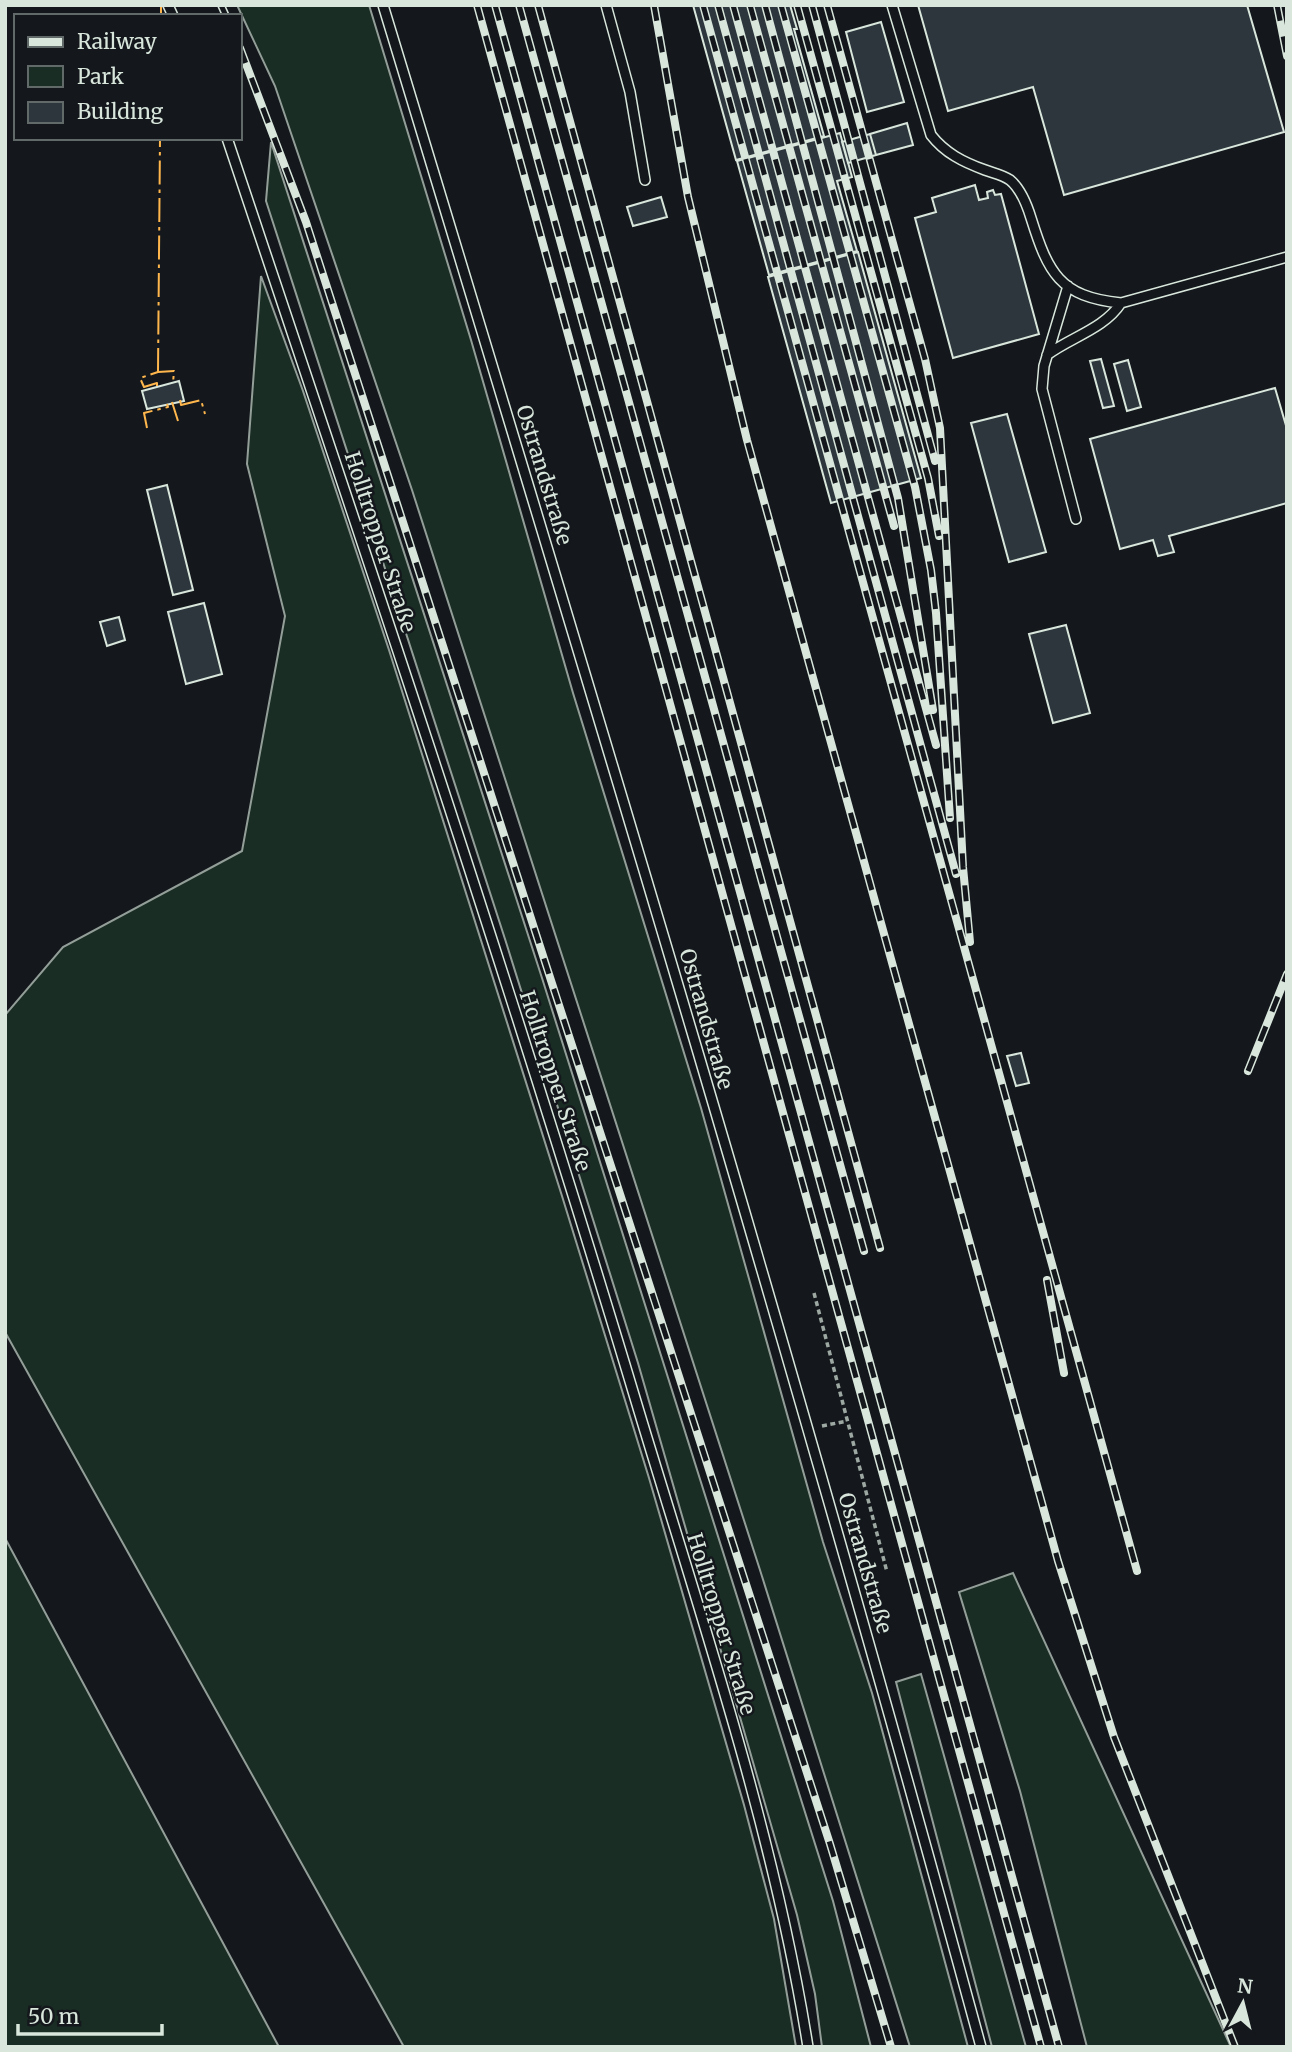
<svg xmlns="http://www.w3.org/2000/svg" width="1292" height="2052" viewBox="0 0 1292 2052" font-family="Merriweather,serif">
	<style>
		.green { fill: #1a2d24; stroke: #939e99; stroke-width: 2 }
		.building { fill: #2c363c; stroke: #d8e6dc; stroke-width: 2 }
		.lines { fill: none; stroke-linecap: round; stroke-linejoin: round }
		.lane-casing { stroke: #d8e6dc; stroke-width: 12 }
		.path { stroke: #9da8a2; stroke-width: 3.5; stroke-dasharray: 5 3.5; stroke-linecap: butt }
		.lane { stroke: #14181c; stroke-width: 9 }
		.rail-casing { stroke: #d8e6dc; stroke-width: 8 }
		.rail { stroke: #14181c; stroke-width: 5; stroke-dasharray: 16; stroke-linecap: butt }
		.power { stroke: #ffb74d; stroke-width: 2; stroke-dasharray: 24 5 3.5 5; stroke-linecap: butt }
		.labels { text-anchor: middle; stroke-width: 5; stroke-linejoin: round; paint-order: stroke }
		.street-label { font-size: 21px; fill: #d8e6dc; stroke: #14181c }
	</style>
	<rect width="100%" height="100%" fill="#14181c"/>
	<path class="green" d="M237,5h132l102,335 102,353 128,415 122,434 49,151 96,354h-58l-150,-477 -348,-1080 -137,-404z
		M271,142l271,836 291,923 38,146h-49l-7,-53 -18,-79 -159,-552 -133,-424 -239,-738z
		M261,276l42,115 86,259 173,546 87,282 95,327 30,114 22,128h-392l-399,-715v-317l58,-68 179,-96 43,-235 -38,-152z
		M5,1538l274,509h-274z
		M1013,1573l218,474h-144l-67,-256 -61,-199z
		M921,1674l105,373h-34l-96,-365z"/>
	<path class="building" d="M693,5h97l7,24h-3l30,107 -88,24z
		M918,5h329l37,127 -220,63 -31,-108 -85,24z
		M881,22l23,80 -37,10 -21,-80z
		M907,123l6,22 -37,10 -6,-21z
		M840,133l12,44 -15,4 20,70 -88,24 -32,-114z
		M870,134l6,21 -28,8 -6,-21z
		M975,185l4,15 9,-2 -1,-6 6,-2 2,5 6,-1 38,140 -86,24 -38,-140 21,-6 -4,-14z
		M661,197l6,20 -34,9 -6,-19z
		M858,252l63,226 -90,25 -63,-226z
		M1101,359l13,47 -11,2 -13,-47z
		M1128,360l13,47 -14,4 -13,-47z
		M179,381l5,20 -37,8 -5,-18z
		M1275,388l12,41v74l-118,33 5,16 -16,4 -5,-16 -33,9 -30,-110z
		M1007,414l39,138 -37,10 -38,-139z
		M167,485l26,105 -20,5 -26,-105z
		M204,603l18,71 -36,10 -18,-72z
		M119,617l6,23 -18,6 -7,-24z
		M1066,625l24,88 -37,10 -24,-89z
		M1021,1053l8,30 -13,3 -9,-30z"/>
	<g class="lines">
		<defs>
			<path id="lane" d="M168,5l5,11
				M383,5c206,679 412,1357 598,2042
				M606,5l24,87 15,88
				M892,5l39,130c14,18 32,27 54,35 8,3 18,5 25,10 11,9 17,25 21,38 17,54 28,79 90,85l166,-46
				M227,138c140,419 281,837 408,1260 64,214 138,428 173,649
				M1068,286l-24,80 -2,23 34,130
				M1047,355c24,-18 57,-26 74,-52"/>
		</defs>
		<use href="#lane" class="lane-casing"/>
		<path class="path" d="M814,1293l73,279
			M822,1426l25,-5"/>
		<use href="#lane" class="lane"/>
		<defs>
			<path id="rail" d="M221,5l5,11
				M477,5l564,2042
				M495,5l564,2042
				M519,5l345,1246
				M538,5l342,1243
				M654,5l34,192 59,243 311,1121 56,176 121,310
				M703,5l434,1566
				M718,5l238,869
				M733,5l203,740
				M750,5l144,521
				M765,5l133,493 35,212
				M781,5l134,482 16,83 5,43 14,205
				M797,5l131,473 11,58
				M812,5l123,456
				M827,5l98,354 15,69 23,439 7,75
				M1277,5l10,51
				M240,48l66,174 524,1622 61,203
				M1248,1071l39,-97
				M1047,1280l17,93"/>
		</defs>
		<use href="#rail" class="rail-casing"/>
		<use href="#rail" class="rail"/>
		<path class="power" d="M161,16v-11
			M158,372l2,-234
			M157,386v-3l-13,4 -4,-9 18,-6 16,-1 -1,12
			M180,400l1,5 20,-5 4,14
			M172,402l6,19
			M147,428l-3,-15 24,-6 -1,-3"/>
	</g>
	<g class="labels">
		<g class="street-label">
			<text transform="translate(544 475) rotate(73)" y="7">Ostrandstraße</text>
			<text transform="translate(380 542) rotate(72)" y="7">Holltropper Straße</text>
			<text transform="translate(706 1019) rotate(74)" y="7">Ostrandstraße</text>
			<text transform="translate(555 1081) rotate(72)" y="7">Holltropper Straße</text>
			<text transform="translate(865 1563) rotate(74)" y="7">Ostrandstraße</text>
			<text transform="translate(721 1624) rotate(73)" y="7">Holltropper Straße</text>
		</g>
	</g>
	<rect width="1292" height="2052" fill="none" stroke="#d8e6dc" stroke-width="14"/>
	<rect x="14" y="14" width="228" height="126" fill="#14181c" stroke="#626a69" stroke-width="2"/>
	<rect x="28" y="37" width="35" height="10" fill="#d8e6dc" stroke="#626a69" stroke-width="2"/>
	<text x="77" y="49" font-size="21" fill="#d8e6dc">Railway</text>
	<rect x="28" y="66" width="35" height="21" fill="#1a2d24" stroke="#626a69" stroke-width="2"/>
	<text x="77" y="84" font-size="21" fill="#d8e6dc">Park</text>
	<rect x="28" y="102" width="35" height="21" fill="#2c363c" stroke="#626a69" stroke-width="2"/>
	<text x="77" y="119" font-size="21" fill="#d8e6dc">Building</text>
	<g transform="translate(1243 2003) rotate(7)" stroke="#14181c" stroke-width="5" paint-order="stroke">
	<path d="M0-5L12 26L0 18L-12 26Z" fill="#d8e6dc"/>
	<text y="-10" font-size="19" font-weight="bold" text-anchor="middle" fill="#d8e6dc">N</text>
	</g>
	<path d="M18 2024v10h144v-10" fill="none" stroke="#d8e6dc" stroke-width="3.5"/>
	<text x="28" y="2024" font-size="21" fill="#d8e6dc" stroke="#14181c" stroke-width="5" paint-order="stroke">50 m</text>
</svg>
